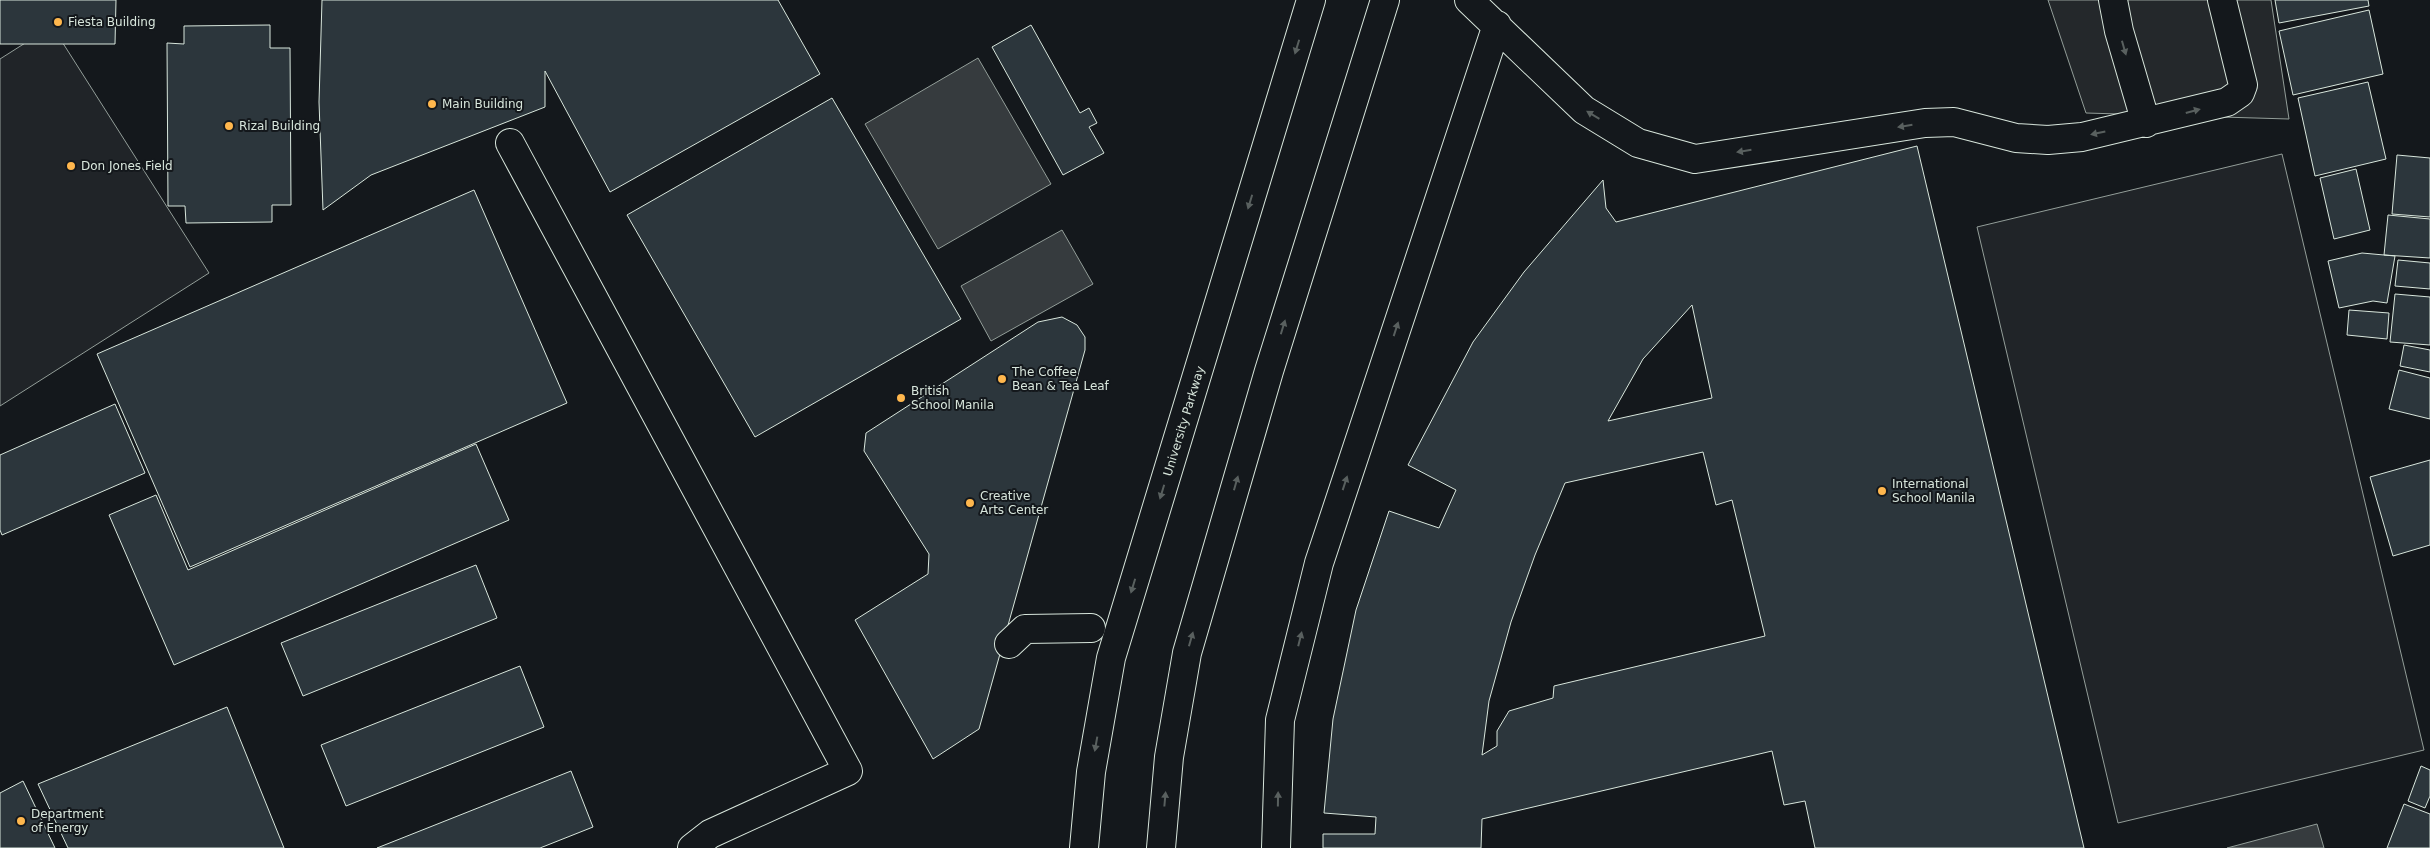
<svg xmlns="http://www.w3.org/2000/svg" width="2430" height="848" viewBox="0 0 2430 848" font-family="'DejaVu Sans',sans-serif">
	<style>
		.green { fill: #202428; stroke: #939e99 }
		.parking { fill: #24282b; stroke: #939e99 }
		.water { fill: #363b3e; stroke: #939e99 }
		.building { fill: #2c363c; stroke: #d8e6dc; fill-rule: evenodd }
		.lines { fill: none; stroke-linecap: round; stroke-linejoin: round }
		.minor-casing { stroke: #d8e6dc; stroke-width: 30 }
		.major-casing { stroke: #d8e6dc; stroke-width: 30 }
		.minor { stroke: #14181c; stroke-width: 28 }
		.major { stroke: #14181c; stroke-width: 28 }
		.oneway { fill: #59605f }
		.poi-dot { fill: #ffb74d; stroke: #14181c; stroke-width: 2 }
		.labels { text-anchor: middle; stroke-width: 4; stroke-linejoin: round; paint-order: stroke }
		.poi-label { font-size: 12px; fill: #d8e6dc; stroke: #14181c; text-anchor: start }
		.street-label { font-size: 12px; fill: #d8e6dc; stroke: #14181c }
	</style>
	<rect width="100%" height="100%" fill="#14181c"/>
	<path class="green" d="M52,26l157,247 -209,133v-347z
		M2282,154l142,596 -306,73 -141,-596z"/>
	<path class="parking" d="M2048,0h223l18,119 -203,-6z"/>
	<path class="water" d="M978,58l73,126 -113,65 -73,-125z
		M1062,230l31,54 -102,57 -30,-55z
		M2317,824l7,24h-97z"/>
	<path class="building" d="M0,0h116l-1,44h-115z
		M322,0h456l42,74 -210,118 -65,-121v36l-174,68 -48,35 -4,-108z
		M2275,0h93l1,6 -90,17z
		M2369,10l14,64 -90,21 -14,-64z
		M270,25v23h20l1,157h-19v17l-86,1 -1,-17h-17l-1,-163 17,1v-18z
		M1031,25l49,88 9,-5 8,15 -8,4 15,26 -41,22 -71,-128z
		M2368,82l18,77 -71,17 -17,-78z
		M832,98l129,221 -206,118 -128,-222z
		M1917,146l167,702h-269l-10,-47 -21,4 -12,-54 -290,68 -1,29h-158v-14h52l1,-17 -52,-4 9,-94 23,-109 33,-99 50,17 17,-38 -48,-25 65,-123 51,-70 79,-92 3,28 10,14zM1692,305l20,93 -104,23 35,-62zM1703,452l13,53 16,-5 33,136 -211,50 -1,12 -44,13 -12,20v15l-15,9 7,-54 22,-79 24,-67 30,-72z
		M2397,155l33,3v59l-38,-3z
		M2356,169l14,61 -36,9 -14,-61z
		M474,190l93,213 -377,164 -93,-213z
		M2388,215l42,4v39l-46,-3z
		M2362,253l33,3 -8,47 -14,-2 -34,7 -11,-47z
		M2398,260l32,3v26l-35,-3z
		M2395,294l35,3v48l-40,-3z
		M2349,310l40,3 -2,26 -40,-4z
		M1062,317l15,8 8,12v13l-106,379 -46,30 -78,-139 73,-46 1,-20 -65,-103 2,-18 172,-111z
		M2404,345l26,5v22l-30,-6z
		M2399,370l31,8v41l-41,-10z
		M115,404l30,69 -143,62 -2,-5v-75z
		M476,444l33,76 -335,145 -65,-150 47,-20 32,75z
		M2430,460v85l-37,11 -23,-79z
		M476,565l21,53 -194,78 -22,-53z
		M520,666l24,61 -198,79 -25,-61z
		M227,707l57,141h-216l-30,-64z
		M2421,766l9,4v26l-5,12 -17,-7z
		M571,771l22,56 -53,21h-163z
		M23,781l32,67h-55v-55z
		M2404,804l26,10v34h-43z"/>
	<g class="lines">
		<defs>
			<path id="minor" d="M1469,0l115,110 54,33 57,16 230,-36 29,-1 62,16 32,2 34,-3 145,-35 13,-9 3,-8 -21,-85
				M2113,0l6,31 27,92
				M510,143l338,628 -138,63 -18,14
				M1009,644l16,-15 66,-1
				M1276,848l4,-128 39,-157 178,-538"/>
			<path id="major" d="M1084,848l7,-76 20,-114 200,-658
				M1161,848l8,-91 18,-104 82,-282 116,-371"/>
		</defs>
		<use href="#minor" class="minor-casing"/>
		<use href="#major" class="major-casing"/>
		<use href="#minor" class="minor"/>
		<use href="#major" class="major"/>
	</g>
	<defs><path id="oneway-solid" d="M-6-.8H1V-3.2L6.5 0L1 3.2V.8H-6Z" transform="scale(1.25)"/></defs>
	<g class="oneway">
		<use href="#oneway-solid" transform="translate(1297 47) rotate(107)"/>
		<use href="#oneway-solid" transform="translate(2124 48) rotate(74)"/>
		<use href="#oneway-solid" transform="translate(2193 111) rotate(-15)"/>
		<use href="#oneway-solid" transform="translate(1593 115) rotate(-149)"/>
		<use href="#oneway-solid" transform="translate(1905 126) rotate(171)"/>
		<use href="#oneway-solid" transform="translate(2098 133) rotate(168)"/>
		<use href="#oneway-solid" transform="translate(1744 151) rotate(171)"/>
		<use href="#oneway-solid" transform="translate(1250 202) rotate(107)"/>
		<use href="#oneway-solid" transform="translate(1283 327) rotate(-73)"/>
		<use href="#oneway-solid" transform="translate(1396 329) rotate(-72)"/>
		<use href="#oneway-solid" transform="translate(1236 483) rotate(-74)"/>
		<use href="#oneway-solid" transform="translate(1345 483) rotate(-72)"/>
		<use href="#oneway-solid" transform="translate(1162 492) rotate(107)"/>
		<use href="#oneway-solid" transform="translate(1133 586) rotate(107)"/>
		<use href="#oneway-solid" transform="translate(1191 639) rotate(-74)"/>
		<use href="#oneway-solid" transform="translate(1300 639) rotate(-76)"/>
		<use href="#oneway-solid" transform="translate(1096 744) rotate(100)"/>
		<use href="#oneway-solid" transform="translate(1165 799) rotate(-85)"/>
		<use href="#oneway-solid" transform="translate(1278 799) rotate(-89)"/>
	</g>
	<g class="poi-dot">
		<circle cx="58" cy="22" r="5"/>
		<circle cx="432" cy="104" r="5"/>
		<circle cx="229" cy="126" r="5"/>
		<circle cx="71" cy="166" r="5"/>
		<circle cx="1002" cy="379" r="5"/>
		<circle cx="901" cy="398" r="5"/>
		<circle cx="1882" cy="491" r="5"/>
		<circle cx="970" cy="503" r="5"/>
		<circle cx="21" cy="821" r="5"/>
	</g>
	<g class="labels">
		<g class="poi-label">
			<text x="68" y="26">Fiesta Building</text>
			<text x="442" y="108">Main Building</text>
			<text x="239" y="130">Rizal Building</text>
			<text x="81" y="170">Don Jones Field</text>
			<text x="1012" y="376">The Coffee<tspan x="1012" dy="14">Bean &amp; Tea Leaf</tspan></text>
			<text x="911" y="395">British<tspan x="911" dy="14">School Manila</tspan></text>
			<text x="1892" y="488">International<tspan x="1892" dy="14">School Manila</tspan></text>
			<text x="980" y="500">Creative<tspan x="980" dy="14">Arts Center</tspan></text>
			<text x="31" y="818">Department<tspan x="31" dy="14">of Energy</tspan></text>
		</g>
		<g class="street-label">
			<text transform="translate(1184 421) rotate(-73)" y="4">University Parkway</text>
		</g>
	</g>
</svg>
